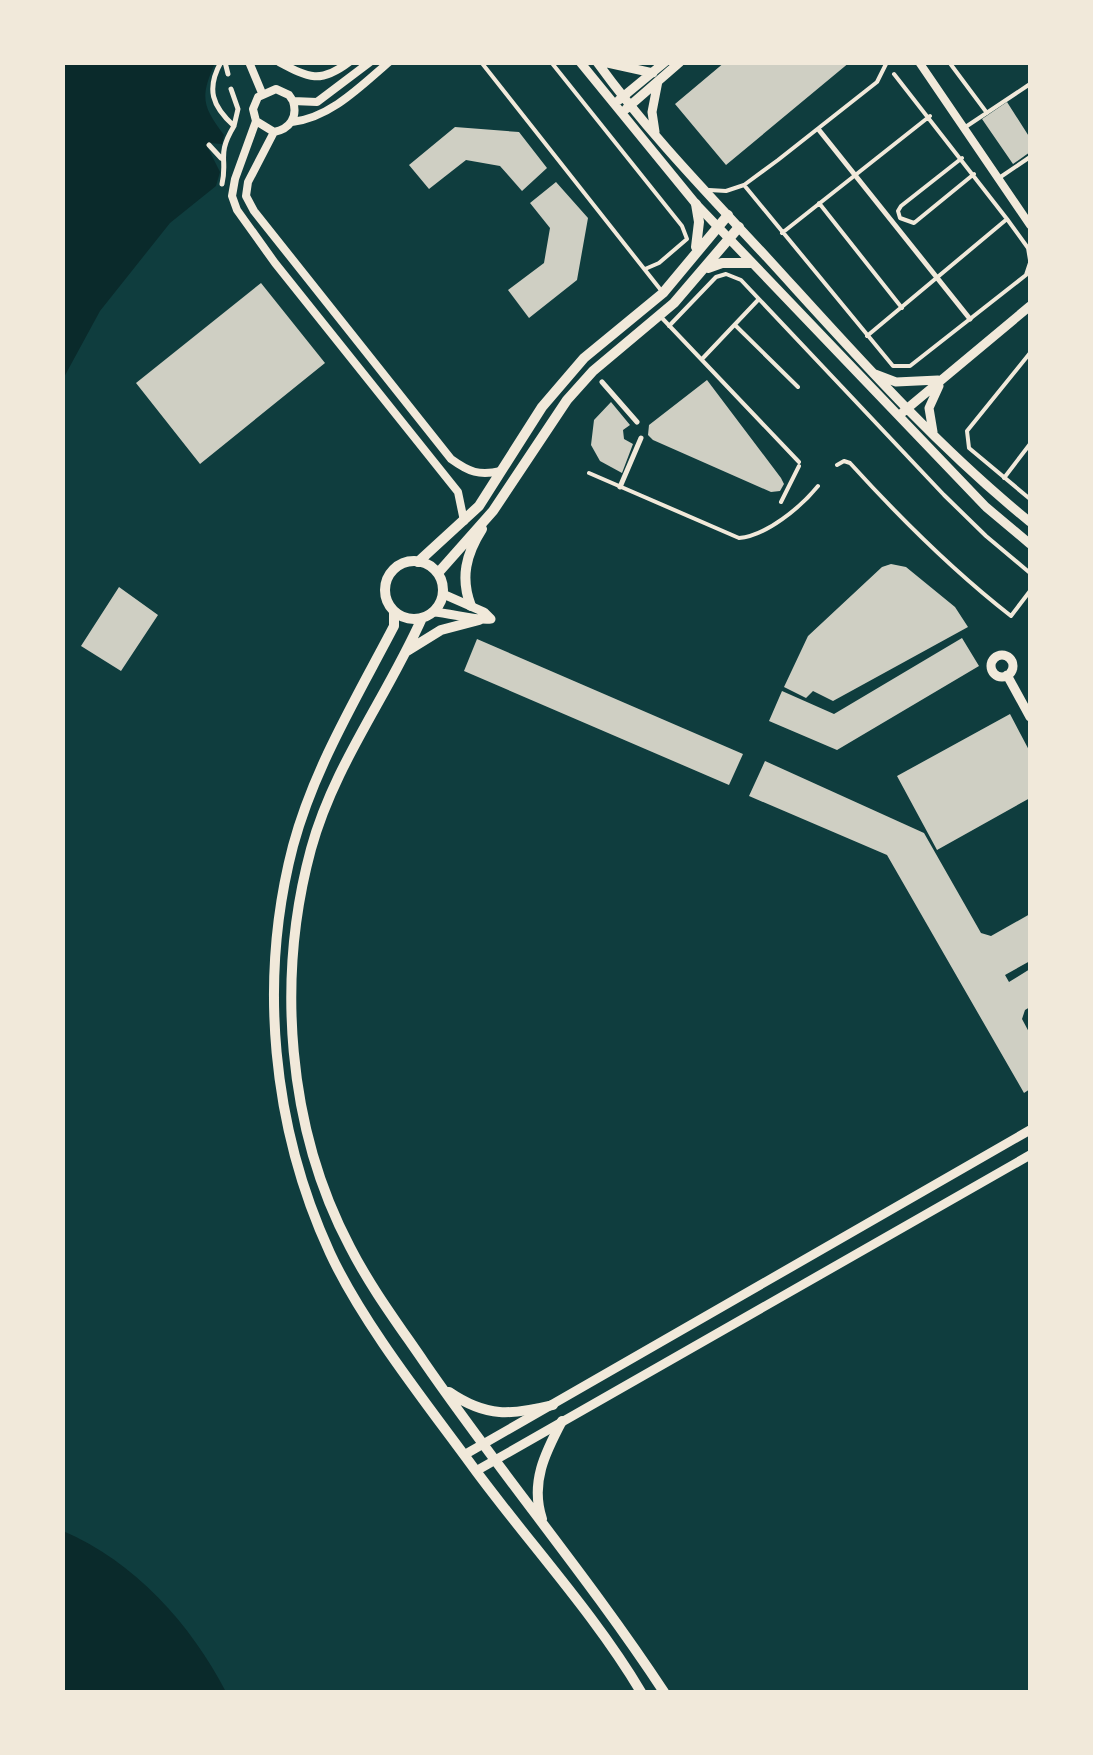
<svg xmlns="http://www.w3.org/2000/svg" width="1093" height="1755" viewBox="0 0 1093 1755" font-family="'Alegreya Sans',sans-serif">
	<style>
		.water { fill: #0a2a2b }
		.building { fill: #cfcfc3 }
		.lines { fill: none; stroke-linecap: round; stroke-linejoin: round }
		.service { stroke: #f1e9da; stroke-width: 4 }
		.pedestrian { stroke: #f1e9da; stroke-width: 5 }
		.minor { stroke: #f1e9da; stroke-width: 8 }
		.tertiary { stroke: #f1e9da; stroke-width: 9 }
		.secondary { stroke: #f1e9da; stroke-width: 10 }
	</style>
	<rect width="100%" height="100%" fill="#0f3d3e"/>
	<path class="water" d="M63,63h152c-15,34 -13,43 9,72l-2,9 -13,-1 -2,3 13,26 -4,14 -46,37 -70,88 -37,68z
		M63,1531c71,30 128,93 163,161h-163z"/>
	<path class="building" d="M725,62h125l-124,103 -51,-61z
		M1007,102l23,36v14l-17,12 -31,-45z
		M455,127l64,5 28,36 -25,23 -22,-25 -34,-6 -37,29 -20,-24z
		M556,182l32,36 -11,62 -48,38 -21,-28 36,-27 6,-35 -20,-25z
		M261,283l64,80 -125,101 -64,-81z
		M707,380l74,98 3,6 -4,7 -9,1 -118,-52 -5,-5 1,-10z
		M611,402l19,23 -7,5 1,9 9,5 -11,29 -22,-12 -9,-16 3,-25z
		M891,564l15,3 49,40 13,20 -135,74 -20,-10 -7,7 -22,-11 24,-51 74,-69z
		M119,587l39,28 -37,56 -40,-25z
		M962,638l17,28 -142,84 -68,-29 13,-30 52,23z
		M477,639l266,115 -14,31 -265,-114z
		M1010,714l20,38v46l-93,52 -40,-74z
		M765,761l159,72 57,100 10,3 39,-22v47l-25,14 4,7 21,-13v38l-5,3 -3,9 8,15v55l-6,4 -137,-238 -138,-59z"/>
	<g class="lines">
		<path class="service" d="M481,62l179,227
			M551,62l131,164 5,13 -28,24 -14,6
			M949,62l38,51
			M894,74l113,145 21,29 2,12
			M964,128l66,-44
			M962,158l-61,48 -3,5 2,7 14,5 60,-49
			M999,178l31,-21
			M744,185l149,181h17l116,-91 4,-12
			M709,190l17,1 18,-6 34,-25 99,-78 10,-20
			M819,203l83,105
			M782,233l148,-117
			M661,317l138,145
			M735,325l63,62
			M669,326l47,-49 10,-3 15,6 203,215 42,41 44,37
			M867,336l140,-117
			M1030,353l-63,78 2,17 61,51
			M703,358l55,-58
			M837,465l7,-4 6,2c50,55 102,107 161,153l19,-25
			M589,473l150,65c27,-2 62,-31 79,-52
			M1004,478l26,-34
			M781,502l18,-36"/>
		<path class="pedestrian" d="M221,62c-15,27 -9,44 13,64 -18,30 -6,32 -12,58
			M225,62l3,12
			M231,89l7,20 -4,17
			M819,130l151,189
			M209,145l12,13
			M602,382l35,40
			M620,487l21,-49"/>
		<path class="minor" d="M249,62l13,31
			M279,62c30,16 41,22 70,0
			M370,62l-53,40 -24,-1 -4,-6 -13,-6 -18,8 -5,12 3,12 -21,58 -3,17 5,14 38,53 183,229 6,29
			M919,62l111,163
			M256,121l18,11c16,-3 24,-15 19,-31
			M292,122c38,-4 69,-36 97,-60
			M274,132l-26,50 -2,14 8,15 197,248c18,13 28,17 50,12"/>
		<path class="tertiary" d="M580,62l116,142 290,303 44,37
			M597,62c52,72 115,136 175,201 83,91 163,182 258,259
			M603,62l50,11
			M619,100l46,-38
			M626,109l54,-47
			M655,132l-3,-20 6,-31
			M875,374l21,8 42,-2
			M903,412l127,-106
			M933,432l-4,-24 10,-22
			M443,594l41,18 7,7
			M433,612c18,1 43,9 58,7
			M991 666a11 11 0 1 1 22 0a11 11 0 1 1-22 0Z
			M1007,675l23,42
			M464,1455l566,-325
			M476,1471l554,-316"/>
		<path class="secondary" d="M696,204l3,18 -3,25
			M708,268l14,-5h29
			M385 590a29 29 0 1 1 58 0a29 29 0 1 1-58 0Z
			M418,562l61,-56 63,-99 42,-49 79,-65 65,-78
			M438,573l55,-62 74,-111 26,-29 81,-68 65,-76
			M471,606c-11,-28 -5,-52 11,-77
			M394,611v15c-37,71 -80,142 -101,220 -35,134 -21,281 37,407 33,71 97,151 143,214 55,75 121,146 168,225
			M422,618c-35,79 -88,147 -111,231 -35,129 -24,279 39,398 21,41 48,77 74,115 77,112 165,216 240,330
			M407,651l34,-21 38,-10
			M449,1392c38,26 62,23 104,13
			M542,1519c-12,-36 3,-66 20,-98"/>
	</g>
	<rect width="1093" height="1755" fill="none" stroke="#f1e9da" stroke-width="130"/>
</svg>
